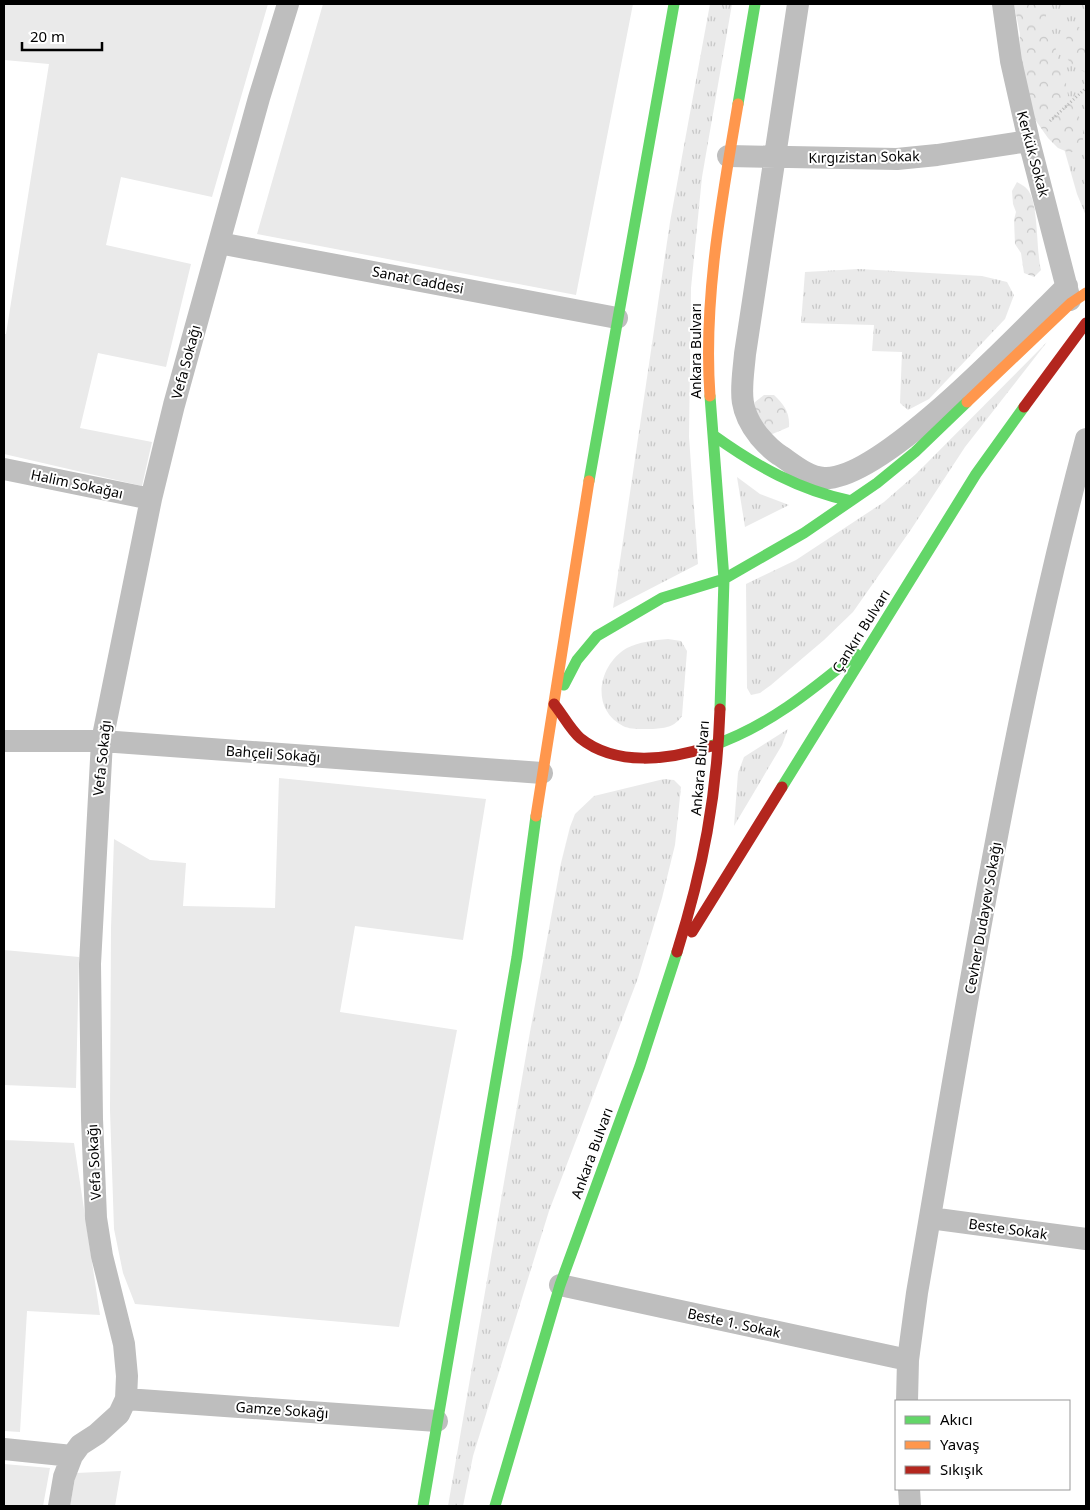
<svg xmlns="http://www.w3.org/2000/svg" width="1090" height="1510" viewBox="0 0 1090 1510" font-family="'Noto Sans',sans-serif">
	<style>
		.grass { fill: url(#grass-tufts) }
		.forest { fill: url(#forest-crowns) }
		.green { fill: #eaeaea }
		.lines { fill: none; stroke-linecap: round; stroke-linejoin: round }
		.path { stroke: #b8b8b8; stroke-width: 3; stroke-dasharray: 1 2.5; stroke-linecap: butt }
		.street { stroke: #bebebe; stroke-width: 22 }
		.fast { stroke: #63d668; stroke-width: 11 }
		.slow { stroke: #ff974d; stroke-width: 11 }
		.jam { stroke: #b3261e; stroke-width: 11 }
		.labels { text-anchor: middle; stroke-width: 4; stroke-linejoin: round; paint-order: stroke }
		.street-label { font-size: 14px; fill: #000; stroke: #fff }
	</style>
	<defs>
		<pattern id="grass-tufts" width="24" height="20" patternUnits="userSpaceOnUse" patternTransform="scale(1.25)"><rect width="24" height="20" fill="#eaeaea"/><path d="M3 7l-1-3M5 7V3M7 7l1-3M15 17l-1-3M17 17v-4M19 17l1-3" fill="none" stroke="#c7c7c7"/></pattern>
		<pattern id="forest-crowns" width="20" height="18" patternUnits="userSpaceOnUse" patternTransform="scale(1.25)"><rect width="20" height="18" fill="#eaeaea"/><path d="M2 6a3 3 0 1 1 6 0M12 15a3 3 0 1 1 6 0" fill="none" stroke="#c7c7c7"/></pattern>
	</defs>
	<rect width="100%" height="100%" fill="#fff"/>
	<path class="grass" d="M710,4h22l-30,173 -11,111 -2,149 9,127 -85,44 57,-386z
		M1028,4h58v212l-9,-22 -30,-105z
		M859,269l123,7 25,6 7,13 -9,24 -76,80 -21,11 -8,-7 2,-51 -30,-1 2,-26 -73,-2 4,-51z
		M1047,342l-82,105 -53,81 -59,84 -29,28 -53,45 -11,8 -9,2 -4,-7 -1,-104 50,-24 88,-58 32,-28z
		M737,477l23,17 29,11 -44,22z
		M668,639l13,2 6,10 -5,65c-8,11 -15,12 -29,13 -9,0 -22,1 -30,-3 -33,-17 -25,-61 4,-78 12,-6 27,-8 41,-9z
		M788,729l-6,16 -48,81 4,-53 6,-16z
		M664,779l10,1 7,7 -6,58 -13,53 -24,80 -89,233 -76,245 -10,50h-15l82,-474 31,-169 9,-36 5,-13 19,-18z"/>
	<path class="forest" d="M1014,4h32v21l8,15 6,30 6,13 2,13 8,10 7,25v8l-5,10 -8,4 -12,-5 -10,-10 -14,-20 -16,-55 2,-29z
		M1075,25l11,6v42l-15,-9 -6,-9 2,-24z
		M1017,182c3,2 8,4 10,7 12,12 9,62 14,81l-7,7 -10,-4 -3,-20 -6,-9 -1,-24 2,-8 -3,-8 -1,-13z
		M764,395h10c10,10 16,17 15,32l-19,8 -15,-24v-9z"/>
	<path class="green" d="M4,4h264l-56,193 -91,-20 -15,68 85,19 -25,103 -68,-14 -18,75 72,14 -10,44 -138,-32v-120h2l43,-270 -45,-4z
		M323,4h310l-57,291 -319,-61z
		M279,778l207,21 -23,141 -108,-14 -15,86 117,18 -58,297 -264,-23 -12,-31 -9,-44 -4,-119 1,-182 3,-89 36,21 36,3 -3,43 92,2z
		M4,950l75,7 -3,131 -72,-3z
		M4,1140l70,3 26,172 -73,-4 -7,121 -16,-1z
		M4,1464l46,4 -7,38h-39z
		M121,1471l-6,35h-45l6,-33z"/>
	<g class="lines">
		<path class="path" d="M1050,121l36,-33"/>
		<path class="street" d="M798,4l-53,350c-3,34 -9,53 14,82 6,7 13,15 22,20 13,9 27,21 43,22 58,3 200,-150 243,-192
			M1003,4l8,57 18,80 41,159
			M728,156l169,3 40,-4 92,-14
			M219,243l398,75
			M4,469l147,30
			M4,741h98l440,32
			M930,1218l156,21
			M560,1285l348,75
			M126,1399l311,22
			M907,1401l1,-41 9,-67c49,-285 94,-574 169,-854
			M4,1449l68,7
			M909,1489l1,17
			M59,1506l5,-29 8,-21 8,-11 17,-11 22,-20 7,-15 1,-23 -3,-32 -22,-88 -6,-38 -4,-99 -2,-155 12,-223 49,-242 23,-94 85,-307 29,-94"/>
		<path class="fast" d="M738,104l17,-100
			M710,396l14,183 -4,130
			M713,435c43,31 86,55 138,66
			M589,481l85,-477
			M564,685l13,-25 20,-24 65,-38 62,-19 80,-46 73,-50 38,-31 52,-50
			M711,746c56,-19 100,-55 145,-92
			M782,787l194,-313 48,-67
			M423,1506l94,-549 19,-141
			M495,1506l65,-221 80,-219 37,-114"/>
		<path class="slow" d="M710,396c-7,-97 12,-197 28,-292
			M967,402l104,-99 15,-10
			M536,816l53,-335"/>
		<path class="jam" d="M1024,407l62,-84
			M554,704c9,11 16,25 26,34 36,29 90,22 131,8
			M692,932l90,-145
			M677,952c26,-83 40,-156 43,-243"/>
	</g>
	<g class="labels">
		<g class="street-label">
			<text transform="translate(1033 154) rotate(75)" y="5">Kerkük Sokak</text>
			<text transform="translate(864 157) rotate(-1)" y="5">Kırgızistan Sokak</text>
			<text transform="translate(418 280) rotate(11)" y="5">Sanat Caddesi</text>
			<text transform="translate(696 351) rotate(-90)" y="5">Ankara Bulvarı</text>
			<text transform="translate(186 362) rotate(-75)" y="5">Vefa Sokağı</text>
			<text transform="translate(77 484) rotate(12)" y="5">Halim Sokağaı</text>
			<text transform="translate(861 631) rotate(-58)" y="5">Çankırı Bulvarı</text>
			<text transform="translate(273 754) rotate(4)" y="5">Bahçeli Sokağı</text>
			<text transform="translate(102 758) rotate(-84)" y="5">Vefa Sokağı</text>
			<text transform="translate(700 768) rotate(-85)" y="5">Ankara Bulvarı</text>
			<text transform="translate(983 918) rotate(-80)" y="5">Cevher Dudayev Sokağı</text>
			<text transform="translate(592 1153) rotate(-70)" y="5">Ankara Bulvarı</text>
			<text transform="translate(94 1162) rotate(-93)" y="5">Vefa Sokağı</text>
			<text transform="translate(1008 1229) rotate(8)" y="5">Beste Sokak</text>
			<text transform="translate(734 1323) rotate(12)" y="5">Beste 1. Sokak</text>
			<text transform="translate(282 1410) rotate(4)" y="5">Gamze Sokağı</text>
		</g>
	</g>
	<rect width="1090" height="1510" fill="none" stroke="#000000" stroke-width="10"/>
	<rect x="895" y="1400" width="175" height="90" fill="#ffffff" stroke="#999999"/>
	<rect x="905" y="1416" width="25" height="8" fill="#63d668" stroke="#999999"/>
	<text x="940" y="1425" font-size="15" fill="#000000">Akıcı</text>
	<rect x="905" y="1441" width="25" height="8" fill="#ff974d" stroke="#999999"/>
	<text x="940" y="1450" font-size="15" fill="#000000">Yavaş</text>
	<rect x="905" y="1466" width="25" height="8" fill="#b3261e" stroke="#999999"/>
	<text x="940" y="1475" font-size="15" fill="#000000">Sıkışık</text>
	<path d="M22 42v8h80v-8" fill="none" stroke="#000000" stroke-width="2.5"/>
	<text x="30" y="42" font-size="15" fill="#000000" stroke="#ffffff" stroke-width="4" paint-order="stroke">20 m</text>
</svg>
